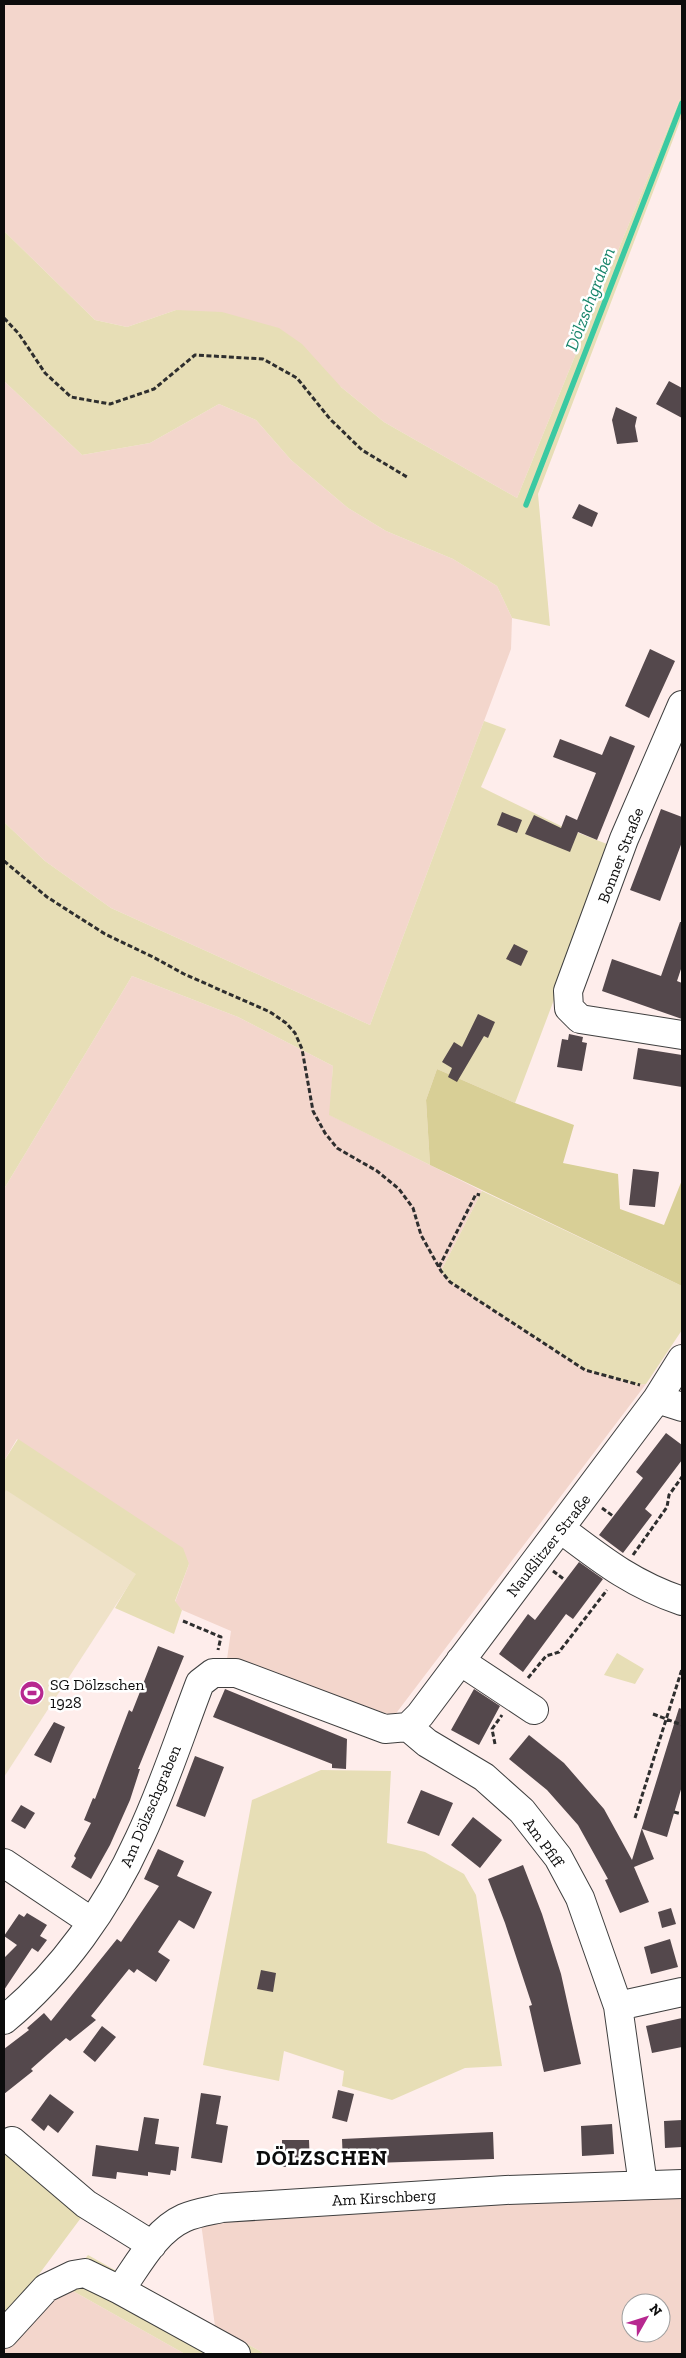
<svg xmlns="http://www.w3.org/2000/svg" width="686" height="2358" viewBox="0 0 686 2358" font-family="'Zilla Slab',serif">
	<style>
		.farmland { fill: #f3d6cc; fill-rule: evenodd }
		.green { fill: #e7deb6 }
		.forest { fill: #d8cf96 }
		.pitch { fill: #efe2c8 }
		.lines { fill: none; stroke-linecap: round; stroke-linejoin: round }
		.stream { stroke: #3ac9a2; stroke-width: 5.5 }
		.building { fill: #54484c }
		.minor-casing { stroke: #3f3f3f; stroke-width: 30 }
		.path { stroke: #2e2e2e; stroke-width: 3; stroke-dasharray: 5 2.5; stroke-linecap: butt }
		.minor { stroke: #fff; stroke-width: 28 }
		.labels { text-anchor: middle; stroke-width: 5; stroke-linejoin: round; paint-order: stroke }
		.street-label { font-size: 16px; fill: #0c0c0c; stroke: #fff }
		.poi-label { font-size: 16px; fill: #0c0c0c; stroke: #fff; text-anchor: start }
		.water-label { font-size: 18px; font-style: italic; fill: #18856b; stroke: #fff }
		.district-label { font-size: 21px; font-weight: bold; letter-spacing: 1px; fill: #0c0c0c; stroke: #fff }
	</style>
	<rect width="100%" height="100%" fill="#feedeb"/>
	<path class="farmland" d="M4,4h678v90l-165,404 -133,-76 -43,-35 -165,-77 -49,17 -32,-7 -91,-89z
		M4,381l78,74 68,-12 69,-39 37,16 35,40 57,48 38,23 67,28 44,27 15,32 -1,31 -141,376 -259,-117 -66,-47 -41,-39z
		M132,976l106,41 95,49 -3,49 152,76 -41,80 9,11 135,88 53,15 8,-1 -252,332 -167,-57 4,-28 -49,-21 -7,-8 14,-38 -172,-125 -13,22v-272z
		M682,2196v158h-417l-50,-28 -14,-103 117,-14zM631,2303h30v30h-30z
		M64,2286l121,68h-181v-6z"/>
	<path class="green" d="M682,94v22l-144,378 12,132 -38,-8 -15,-32 -44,-27 -67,-28 -38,-23 -57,-48 -35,-40 -37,-16 -69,39 -68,12 -78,-74v-150l91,89 32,7 49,-17 46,2 57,16 23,16 39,43 43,35 133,76z
		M484,721l22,8 -25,58 80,39 51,20 -97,257 -78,-34 -11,31 4,65 -101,-50 4,-49 -95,-49 -106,-41 -128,213v-367l41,39 66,47 259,117z
		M482,1191l200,95v44l-36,54 -8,1 -53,-15 -135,-88 -9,-11z
		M18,1439l165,109 6,16 -14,37 7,9 -8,24 -59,-26 20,-34 -131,-80v-33z
		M617,1653l27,16 -9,15 -31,-9z
		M321,1770l70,1 -4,72 38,9 39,22 12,21 26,171 -37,2 -73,32 -50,-14 2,-15 -60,-20 -5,30 -76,-16 49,-265z
		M4,2143l82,68 -49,66 -33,38z
		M88,2255l177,99h-80l-121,-68z"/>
	<path class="forest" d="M437,1069l78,34 59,22 -11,38 55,11 2,35 44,16 18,-45v106l-252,-121 -4,-65z"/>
	<path class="pitch" d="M6,1490l130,84 -132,203v-283z"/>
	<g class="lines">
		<path class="stream" d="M526,505l156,-402"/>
	</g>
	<path class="building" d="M669,381l13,7v30l-26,-14z
		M616,407l21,10 -2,9 3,16 -21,2 -5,-24z
		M579,504l19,9 -6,14 -20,-9z
		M650,649l25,12 -26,57 -24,-12z
		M610,736l25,10 -38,94 -19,-8 -8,20 -45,-18 9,-19 27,13 5,-13 11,5 19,-47 -43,-16 7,-18 42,16z
		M661,809l21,8v25l-22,59 -30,-11z
		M502,812l20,8 -5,13 -20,-8z
		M680,922h2v44l-5,15 5,2v36l-80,-28 10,-32 49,17z
		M514,944l14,7 -7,15 -15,-7z
		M478,1014l17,8 -7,16 -4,-2 -27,46 -9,-5 4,-9 -10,-6 12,-20 8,5z
		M569,1034l14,3 -1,5 5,1 -5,28 -25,-4 5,-28 6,1z
		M638,1048l44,7v32l-49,-8z
		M633,1169l26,3 -4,35 -26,-2z
		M666,1433l16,12v15l-37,49 7,6 -29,38 -24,-18 44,-57 -7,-6z
		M579,1562l24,17 -30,40 -7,-5 -43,58 -24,-18 29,-40 7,6z
		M158,1646l26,10 -46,113h2l-10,31 -20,45 -19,34 -20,-12 5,-9 -2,-2 17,-33 -7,-3 9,-22 2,1 34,-89 3,2z
		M225,1689l122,50 -1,30 -14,-1v-4l-119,-47z
		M474,1689l26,17 -21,39 -28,-15z
		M679,1708l3,1v77l-15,51 -25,-8 12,30 -20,8 15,35 -29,11 -15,-33 3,-1 -30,-54 -31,-35 -38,-31 20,-24 35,28 40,46 28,51z
		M54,1722l11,5 -14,36 -17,-8z
		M195,1756l29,11 -19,50 -29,-11z
		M421,1790l32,13 -14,33 -32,-13z
		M21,1805l14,8 -10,16 -14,-8z
		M473,1817l29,23 -22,28 -29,-23z
		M158,1849l26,12 -7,15 35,16 -18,37 -15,-9 -21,32 12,8 -14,22 -19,-13 -3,4 -5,-4 -38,47 5,4 -26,21 -4,-3 -35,31 2,2 -29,23v-45l25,-19 -2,-2 17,-15 7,8 66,-82 4,3 38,-56 -15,-7z
		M523,1865l19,49 19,60 20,90 -37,8 -15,-66 3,-1 -27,-82 -17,-44z
		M671,1908l5,16 -14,4 -4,-16z
		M27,1913l20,12 -7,11 7,4 -9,12 -6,-4 -28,42v-32l13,-13 -13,-9 15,-22 5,3z
		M670,1939l8,28 -27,7 -7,-27z
		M261,1970l15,3 -3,19 -16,-3z
		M682,2018v29l-30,6 -6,-27z
		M102,2026l14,11 -21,25 -12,-10z
		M338,2090l16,4 -7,28 -15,-4z
		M201,2093l20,3 -5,28 12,2 -6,37 -31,-5z
		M50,2094l24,18 -16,21 -10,-8 -4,6 -13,-11z
		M144,2117l15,2 -4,25 24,3 -3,24 -5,-1 -1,5 -22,-3v4l-31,-4 -1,7 -24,-3 4,-31 42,6z
		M682,2120v27l-17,1 -1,-27z
		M612,2124l2,30 -32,2 -1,-30z
		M493,2132l1,27 -151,5 -1,-25z
		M282,2140h27l1,26 -28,1z"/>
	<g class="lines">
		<defs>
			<path id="minor" d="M682,705l-58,134 -56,152 1,17 11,11 102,16
				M657,1399l25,8
				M561,1529c41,31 71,55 121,72
				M460,1661l74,49
				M408,1727l12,-12 237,-316 25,-40
				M4,1863l88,59
				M618,2006l64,-14
				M4,2020c58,-48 104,-113 135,-181 24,-50 41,-104 61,-156l13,-10h23l149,56 23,-2 19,16 57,34 38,34 36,46 22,41 38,108 25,179
				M12,2141l74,63 66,41
				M120,2290c18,-25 35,-59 64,-72 11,-5 25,-7 38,-10l284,-18 176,-6
				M4,2334l42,-46 27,-13 12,-2 35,17 116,64"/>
		</defs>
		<use href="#minor" class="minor-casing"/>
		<path class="path" d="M4,318l15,16 26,39 26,24 39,7 44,-15 41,-34 68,4 34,19 33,41 32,31 45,27
			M4,861l43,36 58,37 48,23 31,17 86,38 16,11 9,10 7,16 11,62 12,22 12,15 40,23 22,18 14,19 8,27 20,36 9,11 135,88 55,15
			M439,1267l37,-73 4,1
			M602,1508l11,8
			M633,1555l34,-48 2,-12 13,-18
			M553,1571l12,9
			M183,1621l38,16 -3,13
			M528,1678l18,-22 13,-4 48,-62
			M653,1714l29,11
			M495,1744l-3,-15 10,-14
			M674,1812l8,2
			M635,1818l47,-149"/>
		<use href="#minor" class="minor"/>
	</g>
	<defs>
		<symbol id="stadium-disc" viewBox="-11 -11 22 22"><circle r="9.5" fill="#b72890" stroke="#fff"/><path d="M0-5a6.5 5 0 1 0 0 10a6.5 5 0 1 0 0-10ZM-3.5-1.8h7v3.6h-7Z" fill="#fff"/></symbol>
	</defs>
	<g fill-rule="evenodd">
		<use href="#stadium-disc" x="18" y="1679" width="28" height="28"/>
	</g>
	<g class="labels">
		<g class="street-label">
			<text transform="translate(620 855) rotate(-69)" y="6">Bonner Straße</text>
			<text transform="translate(548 1545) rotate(-52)" y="6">Naußlitzer Straße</text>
			<text transform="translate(150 1806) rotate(-67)" y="6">Am Dölzschgraben</text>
			<text transform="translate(544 1842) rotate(54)" y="6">Am Pfiff</text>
			<text transform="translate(384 2197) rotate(-3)" y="6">Am Kirschberg</text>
		</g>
		<g class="poi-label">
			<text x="50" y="1690">SG Dölzschen<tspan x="50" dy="18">1928</tspan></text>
		</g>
		<g class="water-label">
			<text transform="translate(590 299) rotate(-69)" y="6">Dölzschgraben</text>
		</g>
		<g class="district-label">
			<text x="322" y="2165">DÖLZSCHEN</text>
		</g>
	</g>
	<rect width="686" height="2358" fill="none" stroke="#0c0c0c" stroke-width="10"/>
	<g transform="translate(646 2318) rotate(51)"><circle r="24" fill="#ffffff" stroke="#9e9e9e"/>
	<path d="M0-4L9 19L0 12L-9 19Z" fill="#b72890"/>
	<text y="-8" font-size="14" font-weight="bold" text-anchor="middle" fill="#0c0c0c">N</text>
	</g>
</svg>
